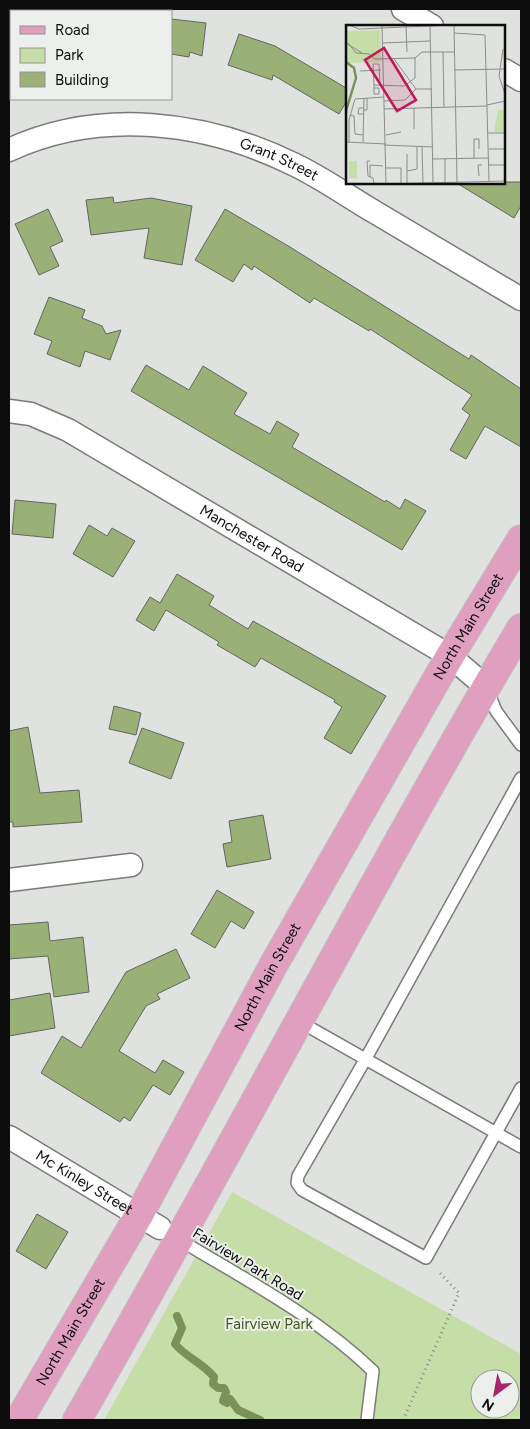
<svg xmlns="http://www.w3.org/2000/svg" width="530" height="1429" viewBox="0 0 530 1429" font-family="Figtree,sans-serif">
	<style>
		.green { fill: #c5dda6; fill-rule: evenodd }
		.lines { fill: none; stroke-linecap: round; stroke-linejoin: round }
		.stream { stroke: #7a9159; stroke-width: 8 }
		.building { fill: #99b177; stroke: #646563 }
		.lane-casing { stroke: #7a7b79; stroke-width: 14 }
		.street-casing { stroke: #7a7b79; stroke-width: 25 }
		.primary-casing { stroke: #c0c0c0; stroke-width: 30 }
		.path { stroke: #8a8b89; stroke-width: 3; stroke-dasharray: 1 4; stroke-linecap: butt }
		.lane { stroke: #fff; stroke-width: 11 }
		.street { stroke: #fff; stroke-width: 22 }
		.primary { stroke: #e09fbf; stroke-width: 28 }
		.labels { text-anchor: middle; stroke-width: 4; stroke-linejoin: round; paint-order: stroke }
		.street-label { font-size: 15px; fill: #0c0d0c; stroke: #edefec }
		.park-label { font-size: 15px; fill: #415819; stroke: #edefec }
		.inset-river { fill: none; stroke: #7a9159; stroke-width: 2.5 }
		.inset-road { fill: none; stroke: #8b8d8b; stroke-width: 1 }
		.view { fill: #c2185b; fill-opacity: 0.15; stroke: #c2185b; stroke-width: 2.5 }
		.inset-edge { fill: none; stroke: #0c0d0c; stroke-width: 2.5 }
	</style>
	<rect width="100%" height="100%" fill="#e0e2df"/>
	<path class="green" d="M232,1192l289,162v66h-417zM480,1379h30v30h-30z"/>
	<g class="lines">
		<path class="stream" d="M177,1316l5,12 -7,16c12,14 28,19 39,33l-1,7 5,4h6l2,4 -3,9 4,2 3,-4 8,11 22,10"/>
	</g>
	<path class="building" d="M171,19l35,4 -4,33 -12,-4 -1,5 -18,-3z
		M239,34l36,12 73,43v10l-9,15 -66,-39 -1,5 -44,-15z
		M455,182h66v24l-7,12z
		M113,197l1,6 37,-5 41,8 -10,59 -38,-7 5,-30 -58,7 -5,-35z
		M48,209l15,32 -13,6 9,19 -20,9 -24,-51z
		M225,209l65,38 179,112 2,-4 50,34v58l-36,-21 -19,33 -16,-9 20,-35 -8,-6 10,-14 -102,-66 -1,2 -55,-33 -4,5 -56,-37 -2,4 -8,-6 -11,18 -38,-22z
		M49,297l36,13 -3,8 20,8 4,8 15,-4 -11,30 -25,-9 -5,16 -33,-13 5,-13 -18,-7z
		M146,365l43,25 14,-24 44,27 -13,21 36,20 7,-13 22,13 -7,13 93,55 1,-2 14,9 5,-10 21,12 -24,39 -271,-159z
		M15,500l41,4 -3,34 -41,-4z
		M89,525l18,11 5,-8 23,13 -22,36 -40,-23z
		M177,574l37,22 -5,9 39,24 5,-8 133,75 -35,58 -27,-16 18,-31 -8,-5 1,-2 -74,-42 -6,9 -38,-22 2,-3 -53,-32 -12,21 -18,-11 14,-23 10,6z
		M114,706l27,7 -5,22 -27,-6z
		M28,727l12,66 39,-3 3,32 -69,5v-5h-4v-91z
		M142,728l42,15 -13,36 -42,-16z
		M263,815l8,44 -44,8 -4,-23 9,-2 -3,-21z
		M217,890l37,22 -10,17 -13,-8 -16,27 -24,-14z
		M48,922l2,19 33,-4 6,55 -35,5 -6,-41 -39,3v-34z
		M176,949l14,29 -33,16 3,5 -14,7 -27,45 36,22 8,-13 21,12 -14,23 -17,-10 -23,36 -6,-4 -4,5 -79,-49 21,-37 19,12 45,-76z
		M50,993l5,35 -46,8v-36z
		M37,1214l31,18 -22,37 -30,-18z"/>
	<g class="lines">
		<defs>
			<path id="lane" d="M488,691l8,20 25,34
				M521,778l-156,282 -67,116 -1,7 5,7 124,68 95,-170
				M300,1022l221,125
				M178,1239c67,40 139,78 195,132l-6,49"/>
			<g id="street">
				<path d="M403,9l29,17"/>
				<path d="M504,70l17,10"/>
				<path id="s1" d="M9,150c91,-42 196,-29 284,14 30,14 57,34 85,50 48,29 96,57 143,85"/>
				<path id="s2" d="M9,411l22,3 37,16 382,226 36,31"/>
				<path d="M9,880l122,-15"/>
				<path id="s3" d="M9,1137l151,91"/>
			</g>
			<g id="primary">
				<path id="s4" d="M19,1420l120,-205 135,-251 176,-308 71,-117"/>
				<path d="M77,1420c151,-262 290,-532 444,-792"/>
			</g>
		</defs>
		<use href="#lane" class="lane-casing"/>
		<use href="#street" class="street-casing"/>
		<use href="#primary" class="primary-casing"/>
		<path class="path" d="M403,1420l56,-127 -21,-22"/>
		<use href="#lane" class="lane"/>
		<use href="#street" class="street"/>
		<use href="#primary" class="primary"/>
	</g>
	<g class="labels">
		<g class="street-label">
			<text dy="5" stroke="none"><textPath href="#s1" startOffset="279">Grant Street</textPath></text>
			<text dy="5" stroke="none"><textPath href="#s2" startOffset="276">Manchester Road</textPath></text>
			<text dy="5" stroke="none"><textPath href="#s4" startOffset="912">North Main Street</textPath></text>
			<text dy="5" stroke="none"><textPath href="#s4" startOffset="508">North Main Street</textPath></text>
			<text dy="5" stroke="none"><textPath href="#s3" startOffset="88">Mc Kinley Street</textPath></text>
			<text transform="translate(248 1264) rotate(31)" y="5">Fairview Park Road</text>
			<text dy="5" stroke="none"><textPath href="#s4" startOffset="102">North Main Street</textPath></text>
		</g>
		<g class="park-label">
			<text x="269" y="1329">Fairview Park</text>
		</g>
	</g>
	<g transform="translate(346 25)">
		<rect width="159" height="159" fill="#e0e2df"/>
		<path d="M0,0l2,6 32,-1 1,32 -35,1zM152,85h7v22h-11zM3,136h8v17h-8z" fill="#c5dda6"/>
		<path class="inset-river" d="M0,37l8,6 2,10 -10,33"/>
		<path class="inset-road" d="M3,0l10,4 92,-4M36,0l4,159M60,0l1,27M108,0l3,157M84,1l3,156M108,8l31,2 4,146M0,18l16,10M2,18l8,10 13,1 6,5 40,-1 7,-6h33M37,18l47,-2M157,24l-4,27 6,18M97,27l1,55M48,34l22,30M109,45l50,-1M14,46l21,-1M34,59l-1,-20h-6l1,21 30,1 11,-8v-20M28,60v9h5v-6h-5M38,76l21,-1 11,-11h16M141,80l18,-4M18,83h-5l-1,6h6M68,83v21M38,84l103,-3M18,85h3v-12M4,90l4,1 1,18 8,1M142,108h17M40,110l15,-3M0,117l40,2M17,117l1,-44M3,118v-23l6,-21 29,-2M38,120l49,2M76,122l1,36M143,124h16M61,129v29M128,133v-19h5v10M87,134l55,-1M99,134v23M24,136h-3l1,15 5,2 1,6h9M143,140h16M40,143h15v15M61,146l10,-2v-22M133,151l-1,-11h4M24,152v-12l13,1M38,159l121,-3"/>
		<path class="view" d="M38,23l32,52 -19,11 -32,-51z"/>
		<rect width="159" height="159" class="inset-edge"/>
	</g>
	<rect width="530" height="1429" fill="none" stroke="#0c0d0c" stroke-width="20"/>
	<rect x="10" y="10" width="162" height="90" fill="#edefec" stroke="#939592"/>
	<rect x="20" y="26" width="25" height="8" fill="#e09fbf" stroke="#939592"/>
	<text x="55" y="35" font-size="15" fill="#0c0d0c">Road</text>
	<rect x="20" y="48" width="25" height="15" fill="#c5dda6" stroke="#939592"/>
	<text x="55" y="60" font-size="15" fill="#0c0d0c">Park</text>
	<rect x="20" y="72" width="25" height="15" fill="#99b177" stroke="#939592"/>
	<text x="55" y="85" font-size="15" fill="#0c0d0c">Building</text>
	<g transform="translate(495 1394) rotate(212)"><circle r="24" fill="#edefec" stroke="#939592"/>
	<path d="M0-4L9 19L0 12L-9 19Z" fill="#a8246e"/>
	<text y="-8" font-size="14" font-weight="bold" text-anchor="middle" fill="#0c0d0c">N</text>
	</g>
</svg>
